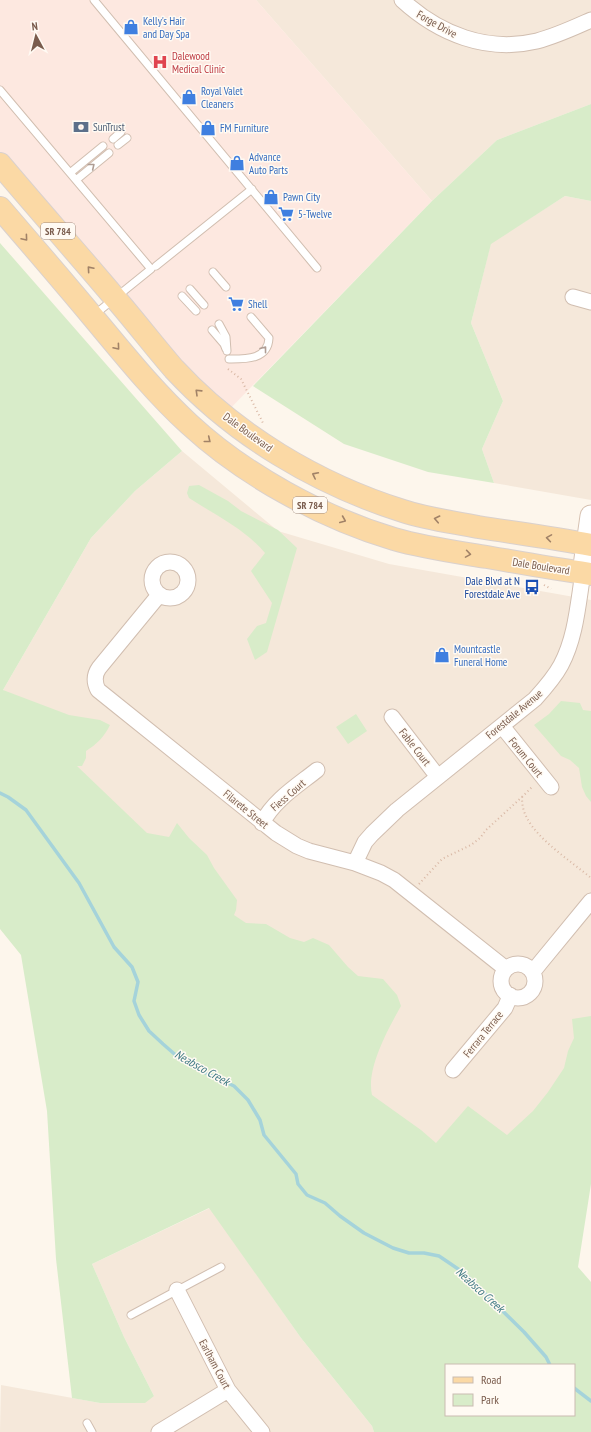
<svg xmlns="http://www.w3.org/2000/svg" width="591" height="1432" viewBox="0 0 591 1432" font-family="'PT Sans Narrow',sans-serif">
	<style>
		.residential { fill: #f5e8da }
		.commercial { fill: #fde8e0 }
		.green { fill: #d8ecc9; fill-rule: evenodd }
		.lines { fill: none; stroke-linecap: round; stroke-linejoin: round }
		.stream { stroke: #a5d3da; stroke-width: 3.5 }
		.lane-casing { stroke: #d1beb0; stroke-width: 9 }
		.street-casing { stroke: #d1beb0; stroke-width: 17 }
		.secondary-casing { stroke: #d6c0b0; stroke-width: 23 }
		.primary-casing { stroke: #dad1cd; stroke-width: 24 }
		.path { stroke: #d9b8a5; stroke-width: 2; stroke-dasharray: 1 3; stroke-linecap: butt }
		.lane { stroke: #fff; stroke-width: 7 }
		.street { stroke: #fff; stroke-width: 15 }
		.secondary { stroke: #fff; stroke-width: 21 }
		.primary { stroke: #fbd9a5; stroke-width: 22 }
		.oneway { stroke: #af9d94 }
		.oneway2 { stroke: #a18267 }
		.labels { text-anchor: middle; stroke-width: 3; stroke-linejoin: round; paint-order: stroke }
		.shield { fill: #fffaf3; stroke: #a28b7f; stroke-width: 1 }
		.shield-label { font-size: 10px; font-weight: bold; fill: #7a5c4d }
		.shop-label { font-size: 11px; fill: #366cbe; stroke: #fffaf3; text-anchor: start }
		.street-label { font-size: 11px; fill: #7a5c4d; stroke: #fffaf3 }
		.health-label { font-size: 11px; fill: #be3a42; stroke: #fffaf3; text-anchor: start }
		.service-label { font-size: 11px; fill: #4e5e75; stroke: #fffaf3; text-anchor: start }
		.transit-label { font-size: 11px; fill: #164399; stroke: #fffaf3; text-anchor: end }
		.water-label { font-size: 12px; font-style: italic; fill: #437c86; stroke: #fffaf3 }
	</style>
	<rect width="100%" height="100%" fill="#fdf6ec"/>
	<path class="residential" d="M256,0h335v104l-94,36 -65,61z
		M565,196l26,5v299l-97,-17 -12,-34 21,-48 -32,-78 20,-80z
		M182,451l96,80 111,33 202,36v451l-109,133 -137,-101 -117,-172 -152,-145 -73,-76 88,-152 44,-47z
		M210,1208l91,130 71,88 2,6h-374l1,-47 99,18 54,-7 -30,-59 -32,-73z"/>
	<path class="commercial" d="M0,0h256l176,201 -208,214 -224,-253z"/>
	<path class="green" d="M591,104v97l-26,-5 -74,48 -20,79 32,78 -21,48 12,34 -66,-11 -84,-28 -91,-58 179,-185 65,-61z
		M0,243l182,208 -47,40 -44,47 -88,152 66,25 31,5 10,5c-5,11 -14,20 -24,26v7l-4,8h-5l70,67 22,4 8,-14 12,15 18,17 7,13 23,32 -1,10 -2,5 12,8 20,1 24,14 14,4 9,-4 16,7 19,22 10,9 25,3 14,16 4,11c-13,23 -35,63 -29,89l49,35 15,13 32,-37 39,29 26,-24 15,-19 16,-24 4,-17 6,-13 -2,-19 19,-3v168l-13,83 13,15v150h-217l-2,-6 -71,-88 -92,-130 -117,56 32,73 30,59 -9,7h-45l-28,-5 -16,-139 -9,-148 -26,-156 -21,-26zM446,1365h128v50h-128z
		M199,485l29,16 13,10 37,19 19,18 -30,104 -12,8 -8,-21 10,-13 9,-3 6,-20 -21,-32 14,-18c-20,-24 -50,-38 -76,-55l-2,-5 2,-7z
		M561,701l19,2 3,7 8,1v91l-5,-6 -4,-9 -3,-19 -9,-8 -9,-4 -27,-31 15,-11z
		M356,714l11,17 -19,13 -12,-17z"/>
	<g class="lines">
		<path class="stream" d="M0,793l8,4 18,13 53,73 35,64 18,20 6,15 -4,19 5,14 10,16 14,13 16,14 18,11 37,17 14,14 12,20 4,15 32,39 2,10 9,11 18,8 15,13 24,17 29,15 16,5h15l15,3 25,17 60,59 22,25 4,8
			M574,1388l17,13"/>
		<defs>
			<path id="lane" d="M94,0l223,268
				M0,90l151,179 -57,46
				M113,139l8,-7
				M118,145l9,-7
				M70,173l33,-27
				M76,180l33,-27
				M156,266l96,-77
				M213,272l13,15
				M190,289l14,16
				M182,296l14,15
				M219,324l7,13 1,14
				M212,330l12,14 2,5
				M229,359c16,0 39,1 40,-21l-18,-21
				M131,1315l90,-48
				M87,1423l5,9"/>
			<path id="street" d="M402,0c37,34 85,53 135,41 19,-5 36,-13 54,-21
				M573,297l18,5
				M152 580a18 18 0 1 1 36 0a18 18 0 1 1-36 0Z
				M159,595l-60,73c-5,7 -5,14 -1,22l178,143 21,13 12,5 46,12 26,10 13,7 112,89
				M392,717l46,60
				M502,726l49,61
				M262,823c12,-23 35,-37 55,-53
				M355,863l10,-21 7,-8 25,-24 138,-111c10,-11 19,-21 26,-34 15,-28 17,-62 22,-92
				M501 981a17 17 0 1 1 34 0a17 17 0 1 1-34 0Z
				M531,969l5,-1 4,-5 51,-62
				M453,1070l52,-62 3,-7 2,-6
				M177,1290l51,100 34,42
				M159,1432l69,-42"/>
			<path id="secondary" d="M583,573l8,-57"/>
			<path id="primary" d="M0,164c38,45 77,89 115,134 20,23 39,48 59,71 61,66 143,115 229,142 24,8 50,11 75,16 38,6 75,11 113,18
				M0,208c31,36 62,72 92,108 31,37 61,75 97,108 55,51 134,94 205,115 31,9 62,13 93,18 34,6 69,12 104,17"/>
		</defs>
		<use href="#lane" class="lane-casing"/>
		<use href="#street" class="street-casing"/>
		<use href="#secondary" class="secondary-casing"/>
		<use href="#primary" class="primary-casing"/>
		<path class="path" d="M228,369l13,10 22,44
			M544,585l7,4
			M522,797l11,-11
			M419,884l23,-25 29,-14 9,-7 6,-8 36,-33c0,7 1,14 5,21 11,22 45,44 64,60"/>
		<use href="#lane" class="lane"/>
		<use href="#street" class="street"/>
		<use href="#secondary" class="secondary"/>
		<use href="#primary" class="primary"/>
	</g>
	<defs><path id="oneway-chevron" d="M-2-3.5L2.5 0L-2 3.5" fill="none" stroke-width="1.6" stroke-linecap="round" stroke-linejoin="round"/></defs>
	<g class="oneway">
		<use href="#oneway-chevron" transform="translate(92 166) rotate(-39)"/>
		<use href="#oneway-chevron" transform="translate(264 349) rotate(-52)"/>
	</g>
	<g class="oneway2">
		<use href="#oneway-chevron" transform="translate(25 238) rotate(50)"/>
		<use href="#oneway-chevron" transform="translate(90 269) rotate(-131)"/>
		<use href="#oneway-chevron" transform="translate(117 347) rotate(50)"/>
		<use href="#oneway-chevron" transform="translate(198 392) rotate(-136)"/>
		<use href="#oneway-chevron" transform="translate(208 440) rotate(39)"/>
		<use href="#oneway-chevron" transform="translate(315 475) rotate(-153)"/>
		<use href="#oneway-chevron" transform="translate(437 519) rotate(-168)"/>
		<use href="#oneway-chevron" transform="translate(343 520) rotate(23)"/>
		<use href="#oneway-chevron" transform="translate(549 538) rotate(-171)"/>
		<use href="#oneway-chevron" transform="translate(468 554) rotate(9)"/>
	</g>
	<defs>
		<symbol id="shop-bare" viewBox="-9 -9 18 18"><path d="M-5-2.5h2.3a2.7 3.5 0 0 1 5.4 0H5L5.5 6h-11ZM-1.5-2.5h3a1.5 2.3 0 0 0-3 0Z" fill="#3f7fe0" stroke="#fffaf3" stroke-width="2.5" paint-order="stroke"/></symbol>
		<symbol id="hospital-bare" viewBox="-9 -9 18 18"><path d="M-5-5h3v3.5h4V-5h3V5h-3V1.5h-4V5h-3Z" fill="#e0444e" stroke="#fffaf3" stroke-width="2.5" paint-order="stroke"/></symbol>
		<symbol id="bank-bare" viewBox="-9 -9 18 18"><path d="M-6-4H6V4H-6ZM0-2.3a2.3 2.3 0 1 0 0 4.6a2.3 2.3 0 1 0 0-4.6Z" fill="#5c6f8a" stroke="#fffaf3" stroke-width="2.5" paint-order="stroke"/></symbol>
		<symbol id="supermarket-bare" viewBox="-9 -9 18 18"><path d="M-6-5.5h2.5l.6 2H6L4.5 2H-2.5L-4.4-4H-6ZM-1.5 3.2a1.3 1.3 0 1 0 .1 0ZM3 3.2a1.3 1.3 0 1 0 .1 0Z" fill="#3f7fe0" stroke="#fffaf3" stroke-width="2.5" paint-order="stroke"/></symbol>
		<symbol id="bus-bare" viewBox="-9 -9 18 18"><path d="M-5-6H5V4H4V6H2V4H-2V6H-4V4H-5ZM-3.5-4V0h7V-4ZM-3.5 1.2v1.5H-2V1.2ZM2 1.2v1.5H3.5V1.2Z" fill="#1a4fb4" stroke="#fffaf3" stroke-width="2.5" paint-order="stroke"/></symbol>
	</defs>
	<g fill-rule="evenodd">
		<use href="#shop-bare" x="120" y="16" width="22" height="22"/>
		<use href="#hospital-bare" x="149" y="51" width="22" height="22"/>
		<use href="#shop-bare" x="178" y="86" width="22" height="22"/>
		<use href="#bank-bare" x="70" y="116" width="22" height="22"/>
		<use href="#shop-bare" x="197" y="117" width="22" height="22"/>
		<use href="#shop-bare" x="226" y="152" width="22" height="22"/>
		<use href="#shop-bare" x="260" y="186" width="22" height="22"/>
		<use href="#supermarket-bare" x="275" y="203" width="22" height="22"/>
		<use href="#supermarket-bare" x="225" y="293" width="22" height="22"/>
		<use href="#bus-bare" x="521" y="576" width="22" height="22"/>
		<use href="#shop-bare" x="431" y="644" width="22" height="22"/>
	</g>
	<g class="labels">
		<g class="shield">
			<rect x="41" y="223" width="34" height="16" rx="3"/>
			<rect x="293" y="497" width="34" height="16" rx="3"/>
		</g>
		<g class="shield-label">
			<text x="58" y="235">SR 784</text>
			<text x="310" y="509">SR 784</text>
		</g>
		<g class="shop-label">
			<text x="143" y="25">Kelly's Hair<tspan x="143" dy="13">and Day Spa</tspan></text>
			<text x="201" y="95">Royal Valet<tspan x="201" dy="13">Cleaners</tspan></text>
			<text x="220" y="132">FM Furniture</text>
			<text x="249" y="161">Advance<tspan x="249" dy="13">Auto Parts</tspan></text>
			<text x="283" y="201">Pawn City</text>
			<text x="298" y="218">5-Twelve</text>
			<text x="248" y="308">Shell</text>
			<text x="454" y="653">Mountcastle<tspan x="454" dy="13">Funeral Home</tspan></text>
		</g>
		<g class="street-label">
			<text transform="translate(437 24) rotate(29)" y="4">Forge Drive</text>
			<text transform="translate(248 432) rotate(36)" y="4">Dale Boulevard</text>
			<text transform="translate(541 566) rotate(9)" y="4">Dale Boulevard</text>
			<text transform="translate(514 714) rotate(-40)" y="4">Forestdale Avenue</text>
			<text transform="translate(415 747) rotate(52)" y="4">Fable Court</text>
			<text transform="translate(526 757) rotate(51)" y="4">Forum Court</text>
			<text transform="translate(288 795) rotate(-41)" y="4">Fiess Court</text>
			<text transform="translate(246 809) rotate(39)" y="4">Filarete Street</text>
			<text transform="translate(483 1034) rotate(-51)" y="4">Ferrara Terrace</text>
			<text transform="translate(215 1364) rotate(62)" y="4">Earlham Court</text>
		</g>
		<g class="health-label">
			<text x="172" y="60">Dalewood<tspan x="172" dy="13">Medical Clinic</tspan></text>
		</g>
		<g class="service-label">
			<text x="93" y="131">SunTrust</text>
		</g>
		<g class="transit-label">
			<text x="520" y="585">Dale Blvd at N<tspan x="520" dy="13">Forestdale Ave</tspan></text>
		</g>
		<g class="water-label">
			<text transform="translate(202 1068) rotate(29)" y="4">Neabsco Creek</text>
			<text transform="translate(480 1290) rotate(42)" y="4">Neabsco Creek</text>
		</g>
	</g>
	<rect x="445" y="1364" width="130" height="52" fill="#fffaf3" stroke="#cabbb1"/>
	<rect x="453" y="1377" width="20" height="6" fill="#fbd9a5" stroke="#cabbb1"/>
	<text x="481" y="1384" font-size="12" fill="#7a5c4d">Road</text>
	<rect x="453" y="1394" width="20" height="12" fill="#d8ecc9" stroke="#cabbb1"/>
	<text x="481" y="1404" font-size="12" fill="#7a5c4d">Park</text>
	<g transform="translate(36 36) rotate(353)" stroke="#fffaf3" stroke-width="3" paint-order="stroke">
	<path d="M0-3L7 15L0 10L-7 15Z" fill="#7a5c4d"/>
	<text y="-6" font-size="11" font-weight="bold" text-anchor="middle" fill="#7a5c4d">N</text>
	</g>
</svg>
